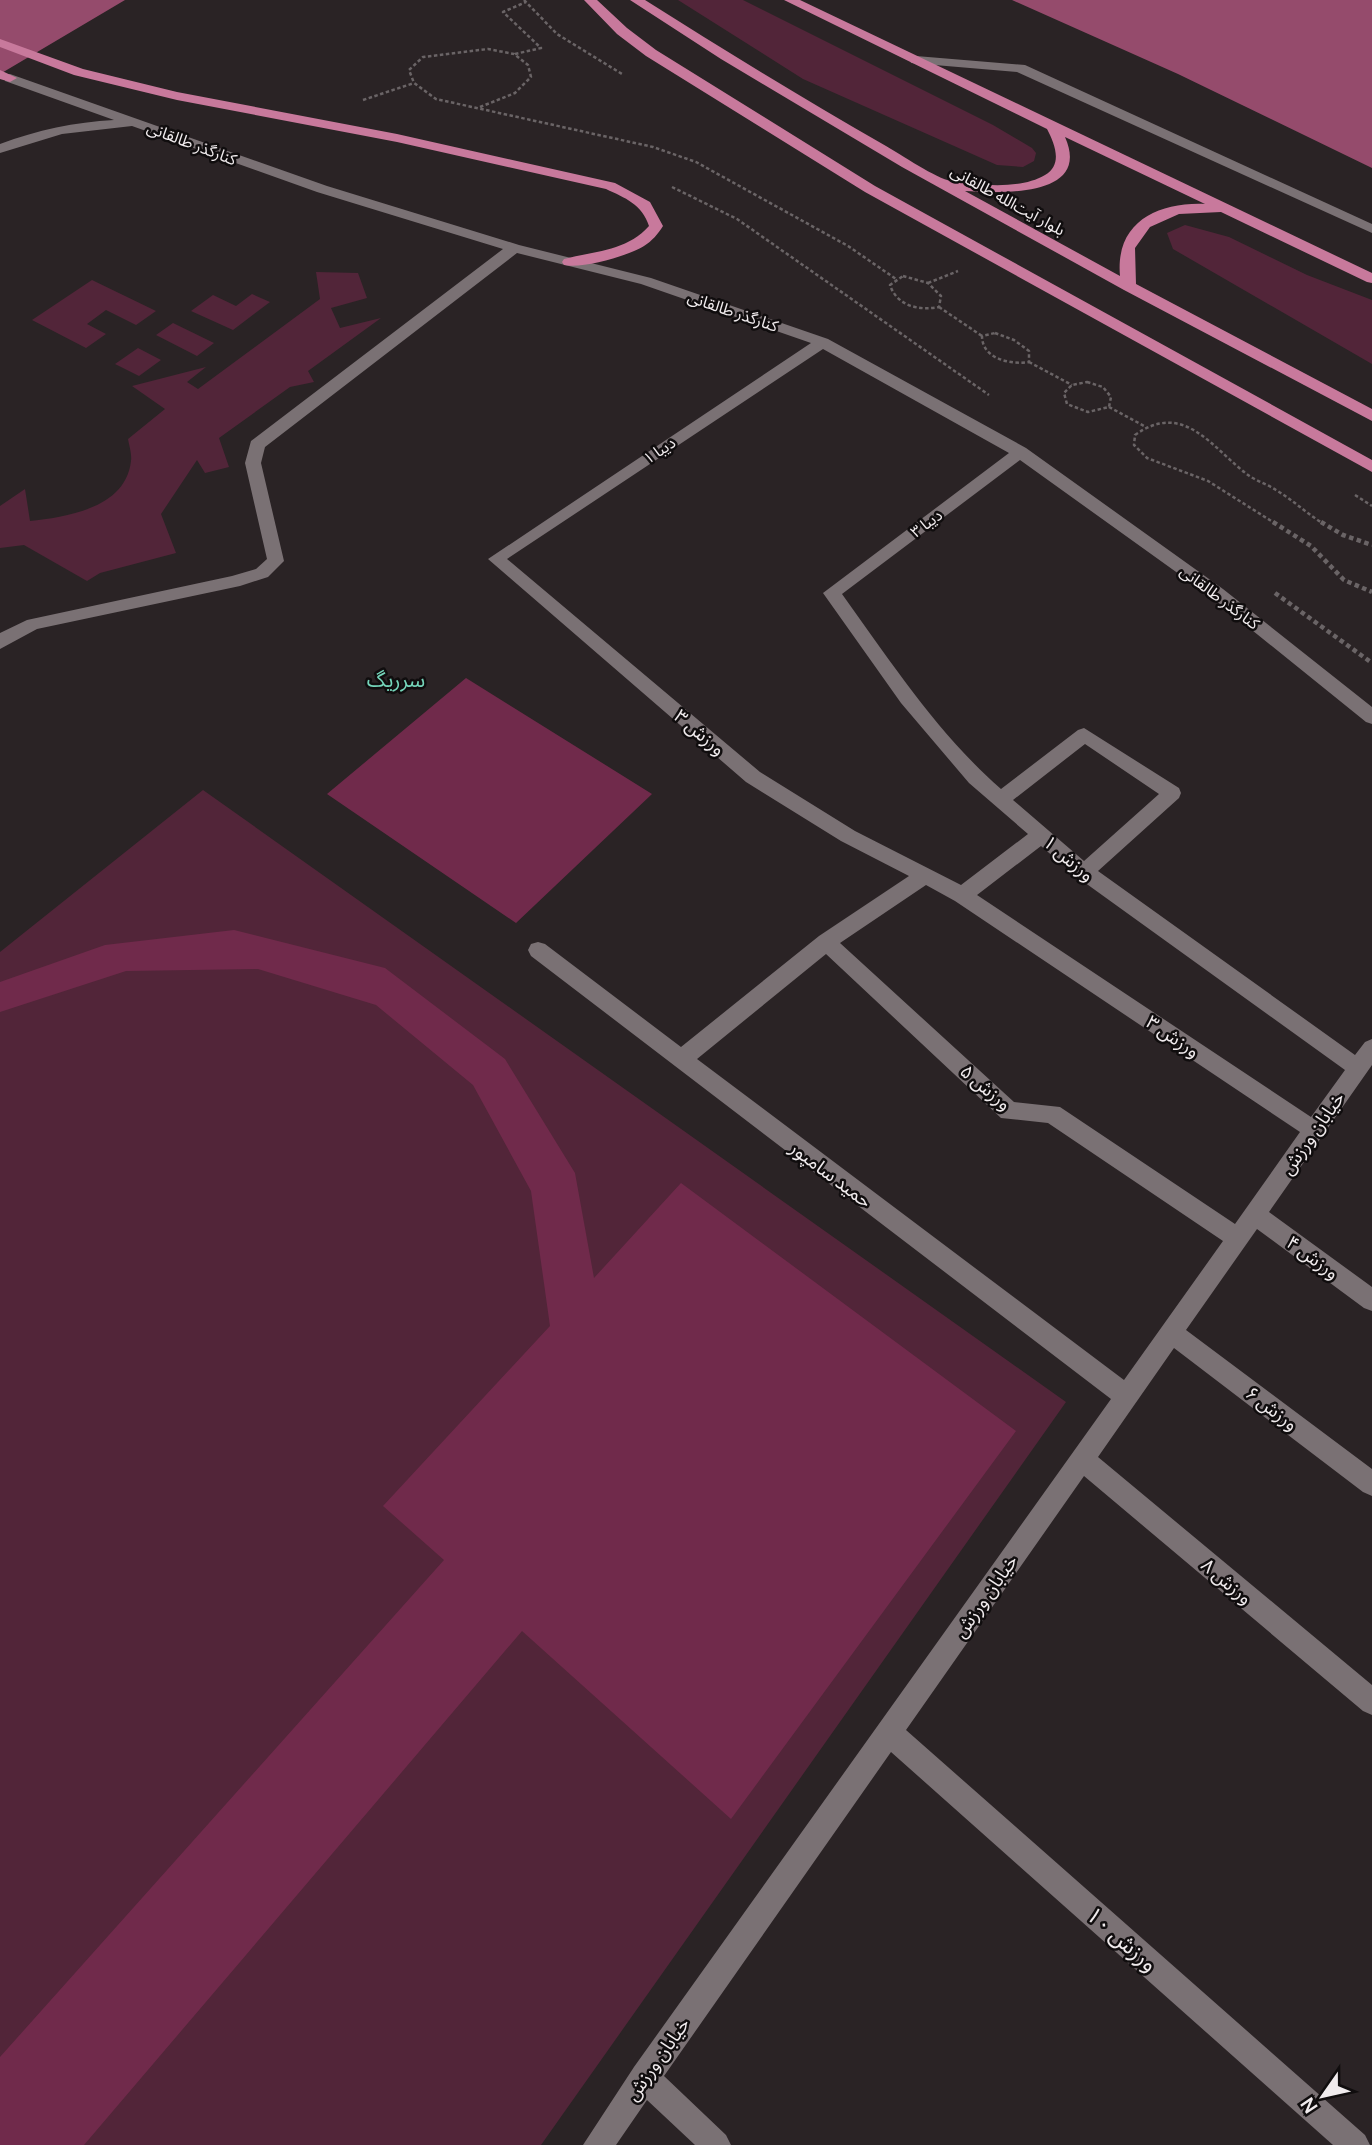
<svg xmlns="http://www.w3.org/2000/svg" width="1372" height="2145" viewBox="0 0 1372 2145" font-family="Manrope,'Noto Sans Arabic',sans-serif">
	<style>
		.green { fill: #522539 }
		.water { fill: #954b6c }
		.building { fill: #702a4b }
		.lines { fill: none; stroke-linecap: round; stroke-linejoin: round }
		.path-far1 { stroke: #6a6466; stroke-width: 2.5; stroke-dasharray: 3.5 2.5; stroke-linecap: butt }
		.path { stroke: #6a6466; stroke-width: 4.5; stroke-dasharray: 4.5 3.5; stroke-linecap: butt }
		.minor { fill: #7a7174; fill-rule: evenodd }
		.major { fill: #c8799c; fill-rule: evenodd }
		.labels { text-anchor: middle; stroke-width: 5; stroke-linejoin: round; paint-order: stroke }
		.far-street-label { font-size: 16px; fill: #f0ebed; stroke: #100d0e }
		.street-label { font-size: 19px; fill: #f0ebed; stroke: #100d0e }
		.neighbourhood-label { font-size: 21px; fill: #75d5ba; stroke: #100d0e }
		.near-street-label { font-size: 23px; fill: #f0ebed; stroke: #100d0e }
	</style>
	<rect width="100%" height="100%" fill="#2a2325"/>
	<path class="green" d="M678,0h65l250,125 39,23 4,5 -2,8 -11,6 -26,-2 -194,-86z
		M1185,225l44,12 78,38 65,25v64l-199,-115 -6,-16z
		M316,272l42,1 9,25 -36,10 9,20 41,-10 -73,53 6,11 -24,5 -71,51 10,29 -24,6 -8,-13 -36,54 15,39 -76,20 -13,8 -63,-36 -24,3v-42l25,-17 5,32c37,-4 96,-13 101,-60 1,-7 -2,-16 -3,-22l37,-30 -33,-23 74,-19 -19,15 11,7 122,-90z
		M92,280l64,31 -20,14 -30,-15 -19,14 19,10 -20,14 -54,-28z
		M252,294l18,8 -37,28 -42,-19 22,-16 23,11z
		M173,323l41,20 -17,13 -41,-21z
		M138,348l23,12 -22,16 -24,-12z
		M203,790l863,612 -525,743h-541v-1193z"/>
	<path class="water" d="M0,0h125l-125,74z
		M1012,0h360v168l-194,-94z"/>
	<path class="building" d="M466,678l186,116 -136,129 -189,-129z
		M234,930l151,38 120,91 70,114 19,105 87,-95 335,248 -285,388 -209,-188 -438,514h-84v-88l444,-497 -61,-54 167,-180 -19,-135 -58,-106 -97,-80 -118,-36 -132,2 -126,41v-30l105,-37z"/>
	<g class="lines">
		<path class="path-far1" d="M524,0l33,34 65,40
			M515,54l26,-6 -38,-36 23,-10
			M363,100l51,-17
			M480,107l35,-14 16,-16 -3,-12 -14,-11 -26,-5 -65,8 -14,13 5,13 22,16 217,48 43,15 152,84 48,33
			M672,187l65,32 252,176
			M903,276l25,7 13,13 -2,11c-20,4 -42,-1 -49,-22z
			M928,283l30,-12
			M939,307l43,29
			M995,333l19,7 15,11v11c-18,3 -47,-3 -47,-26z
			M1029,362l43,23
			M1087,382l16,5 8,10 -2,10 -21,5 -21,-8 -3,-11 8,-8z
			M1109,407l37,20
			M1355,495l17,11
			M1276,524l-68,-43 -61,-23 -13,-13 1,-10c49,-35 77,13 113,40 8,6 19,9 28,15 17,10 31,24 48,34"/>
		<path class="path" d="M1273,522l38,24 33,34 28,12
			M1321,522l22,13 29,10
			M1275,593l97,70"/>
		<path class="minor" d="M916,56l109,9 347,159v9l-355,-161 -106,-9 -1,-3z
			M10,74l317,112 192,59 132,33 177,61 198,109 197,141 149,118v17l-6,-2 -155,-125 -191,-137 -178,134c49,68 96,140 159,195l77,-59 6,-2 95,60 2,5 -2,5 -81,73 257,184 10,-13 7,-3v26l-103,147 103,75v24l-8,-3 -107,-79 -71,101 186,139v27l-9,-4 -189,-144 -76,109 274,228v30l-9,-4 -279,-235 -178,254 459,405 5,10h-37l-442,-393 -227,324 62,59 5,10h-36l-48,-45 -31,45h-33l51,-78 477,-668 -580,-443 -3,-6 3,-6 7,-2 7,2 136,103 138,-111 90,-60 -68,-35 -95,-59 -258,-223 323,-216 -170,-59 -124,-31 -252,194 -4,16 23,98 -16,16 -28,9 -203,43 -37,20v-16l27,-13 205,-44 24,-7 11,-10 -22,-96 6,-22 252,-192 -186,-57 -185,-66 -70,8 -62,19v-9c37,-14 75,-22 114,-24l-109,-39v-6zM823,349l186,104 -186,140 78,110 68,80 59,51 -67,51 -106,-54 -95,-59 -253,-213zM1085,744l74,50 -75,67 -71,-61zM1041,846l36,31 268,193 -34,47 -334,-222zM926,885l29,16 345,231 -65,92 -175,-117 -46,-5 -174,-159zM826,954l175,164 47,5 175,118 -99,139 -427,-321z"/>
		<path class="major" d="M584,0h13l30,28 29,22 219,136 497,274v12l-507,-280 -219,-136 -29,-22z
			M630,0h15c79,50 159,99 241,146 14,8 51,33 65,35 27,4 69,9 94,-6 18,-10 10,-31 2,-46l-263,-129h16l572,273v10l-5,-1 -146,-70 -42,2 -29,13 -15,21 1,36 236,125v12l-248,-131 -222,-123 -181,-108zM1065,137l140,67c-47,-2 -90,18 -85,72l-155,-85c35,2 127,7 100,-54z
			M0,39l83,30 94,23 220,42 218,49 35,19 13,24c-5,8 -11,15 -19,20 -16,10 -62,23 -80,19l-2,-3 2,-3c31,-8 63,-8 85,-33 -7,-22 -24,-28 -43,-37l-209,-47 -220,-42 -103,-25 -74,-28z
			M0,70l17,8 -7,4 -10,-3z"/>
	</g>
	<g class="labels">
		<g class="far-street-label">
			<text transform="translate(192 143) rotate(21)" y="6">کنارگذر طالقانی</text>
			<text transform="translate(1008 200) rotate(29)" y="6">بلوار آیت‌الله طالقانی</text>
			<text transform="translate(733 311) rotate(19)" y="6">کنارگذر طالقانی</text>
			<text transform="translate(659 450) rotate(-34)" y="6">دیبا ۱</text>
			<text transform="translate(926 523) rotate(-37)" y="6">دیبا ۳</text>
			<text transform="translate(1220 597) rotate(37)" y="6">کنارگذر طالقانی</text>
		</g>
		<g class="street-label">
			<text transform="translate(700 732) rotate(40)" y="7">ورزش ۳</text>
			<text transform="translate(1069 858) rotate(40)" y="7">ورزش ۱</text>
			<text transform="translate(1173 1036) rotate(34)" y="7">ورزش ۳</text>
			<text transform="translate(986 1087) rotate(40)" y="7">ورزش ۵</text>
			<text transform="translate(1312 1133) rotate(-55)" y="7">خیابان ورزش</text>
			<text transform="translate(831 1174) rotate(37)" y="7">حمید سامپور</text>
			<text transform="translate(1313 1257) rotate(36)" y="7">ورزش ۴</text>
			<text transform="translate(1272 1408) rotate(37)" y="7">ورزش ۶</text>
			<text transform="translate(1227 1581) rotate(40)" y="7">ورزش ۸</text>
			<text transform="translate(985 1596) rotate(-55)" y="7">خیابان ورزش</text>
			<text transform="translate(657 2059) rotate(-55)" y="7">خیابان ورزش</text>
		</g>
		<g class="neighbourhood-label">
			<text x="396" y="687">سرریگ</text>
		</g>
		<g class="near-street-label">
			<text transform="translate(1122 1939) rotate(41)" y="8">ورزش ۱۰</text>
		</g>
	</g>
	<g transform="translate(1323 2096) rotate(236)" stroke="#100d0e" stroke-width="5" paint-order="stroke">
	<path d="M0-5L12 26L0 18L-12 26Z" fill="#f0ebed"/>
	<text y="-10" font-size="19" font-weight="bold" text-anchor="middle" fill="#f0ebed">N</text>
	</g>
</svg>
